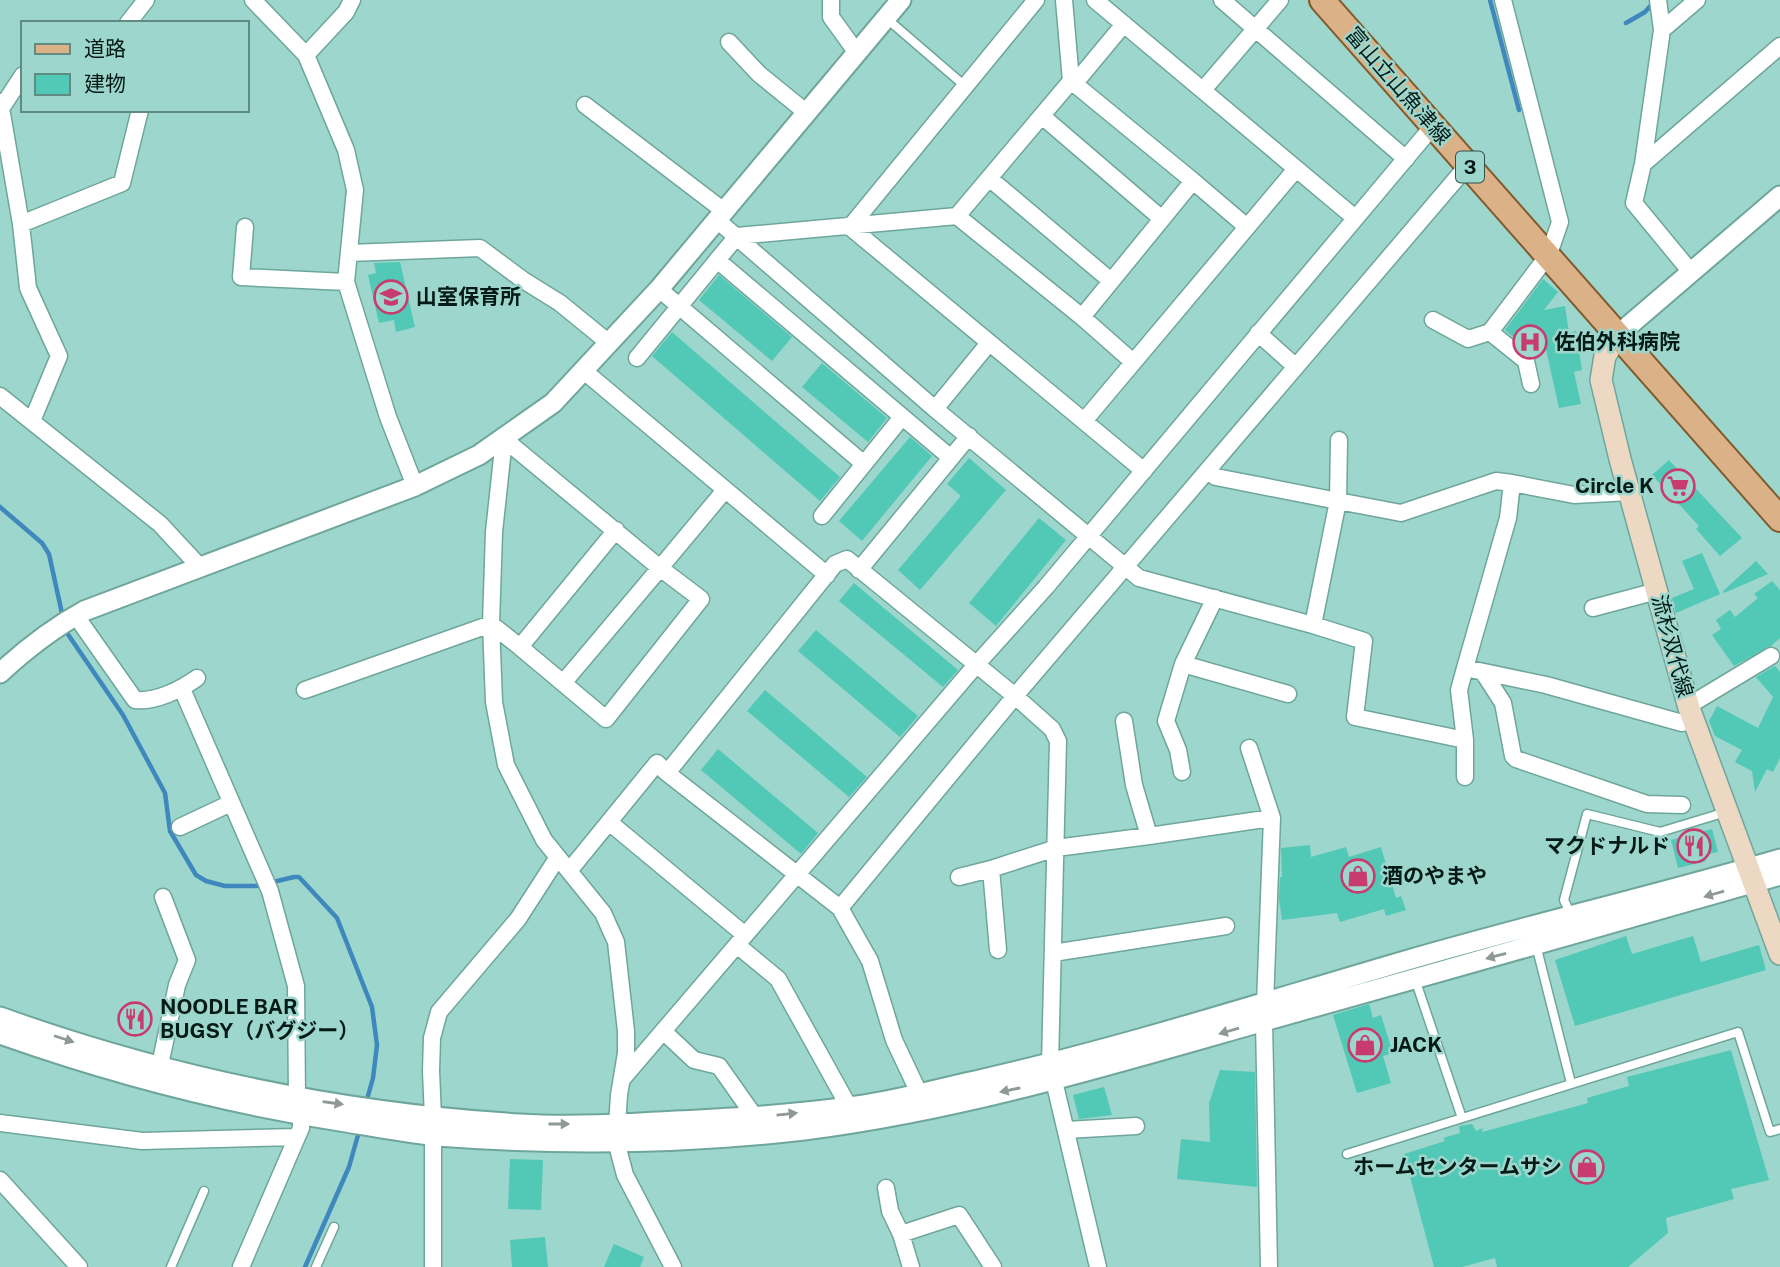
<svg xmlns="http://www.w3.org/2000/svg" width="1780" height="1267" viewBox="0 0 1780 1267" font-family="'Public Sans','Noto Sans JP',sans-serif">
	<style>
		.lines { fill: none; stroke-linecap: round; stroke-linejoin: round }
		.stream { stroke: #3e88bd; stroke-width: 4.5 }
		.building { fill: #52c8b7 }
		.service-casing { stroke: #6ea69c; stroke-width: 11 }
		.minor-casing { stroke: #6ea69c; stroke-width: 19 }
		.tertiary-casing { stroke: #6ea69c; stroke-width: 23 }
		.secondary-casing { stroke: #6ea69c; stroke-width: 24 }
		.primary-casing { stroke: #805b2d; stroke-width: 28 }
		.service { stroke: #fff; stroke-width: 8 }
		.minor { stroke: #fff; stroke-width: 16 }
		.tertiary { stroke: #fff; stroke-width: 19 }
		.secondary { stroke: #edd8c4; stroke-width: 21 }
		.primary { stroke: #dbb288; stroke-width: 24 }
		.oneway { fill: #8e9896 }
		.labels { text-anchor: middle; stroke-width: 5; stroke-linejoin: round; paint-order: stroke }
		.shield { fill: #9dd6cc; stroke: #31524d; stroke-width: 2 }
		.shield-label { font-size: 19px; font-weight: bold; fill: #031a16 }
		.street-label { font-size: 21px; fill: #031a16; stroke: #9dd6cc }
		.poi-label { font-size: 21px; font-weight: bold; fill: #031a16; stroke: #9dd6cc; text-anchor: start }
	</style>
	<rect width="100%" height="100%" fill="#9dd6cc"/>
	<g class="lines">
		<path class="stream" d="M1490,0l29,110
			M1626,23l19,-11 8,-9
			M0,507l42,36 7,11 14,64
			M65,630l58,85 42,78 5,38 26,44 10,6 19,5h31l38,-9h5l38,41 35,89 5,38 -4,33 -7,25
			M305,1267l44,-100 11,-39"/>
	</g>
	<path class="building" d="M400,262l15,65 -19,5 -2,-12 -15,3 -11,-48 8,-2 -2,-10z
		M719,275l73,62 -20,24 -73,-61z
		M1543,279l15,13 -14,18 21,-4 4,27 7,-2 6,39 -8,2 7,32 -22,4 -16,-72 -12,16 -26,-22z
		M672,332l168,145 -20,24 -168,-145z
		M822,363l65,55 -19,24 -66,-55z
		M910,437l22,19 -70,85 -23,-20z
		M969,458l37,32 -86,100 -22,-20 63,-74 -14,-12z
		M1669,460l73,78 -22,18 -24,-27 3,-3 -47,-51z
		M1039,518l27,22 -70,86 -27,-23z
		M1702,553l18,41 -44,19 -4,-15 22,-9 -12,-28z
		M1756,561l12,13 -44,19 -1,-2z
		M1772,581l8,9v48l-9,8 -37,20 -22,-31 9,-6 -5,-9 14,-10 5,7 23,-19 -4,-4z
		M854,583l104,87 -15,17 -104,-86z
		M816,630l102,86 -18,21 -102,-86z
		M1775,666l5,6v86l-7,14 -6,-3 -12,23 -3,-21 -17,-9 7,-12 -27,-14 -6,-15 8,-15 41,22 15,-31 -17,-20z
		M765,690l102,87 -18,20 -102,-86z
		M718,749l100,84 -17,21 -100,-84z
		M1712,829l6,23 -14,3 2,6 -28,7 -7,-28z
		M1310,845l1,12 35,-10 3,10 32,-10 15,51 5,-2 5,14 -20,6 -2,-7 -44,13 -3,-9 -55,7 -3,-21 1,-22h2l-1,-29z
		M1626,936l6,18 61,-18 8,26 58,-17 7,25 -191,56 -20,-66z
		M1369,1004l4,14 8,-3 12,38 -10,3 8,27 -34,10 -24,-78z
		M126,1007l23,7 -3,19 -26,-9z
		M1731,1050l38,130 -38,9 3,10 -68,19 2,15 -40,34h-131l-2,-9 -33,9h-28l-30,-113 41,-13 -2,-3 17,-5 -1,-7 13,-2 4,7 7,-3 -1,4 106,-29 -1,-5 42,-12 -2,-9z
		M1220,1070l35,2 2,115 -80,-8 4,-40 29,3 -1,-39z
		M1104,1087l8,28 -33,4 -6,-24z
		M510,1159l33,1 -2,50 -33,-1z
		M545,1237l3,30h-36l-2,-27z
		M614,1244l30,13 -4,10h-36z"/>
	<g class="lines">
		<defs>
			<path id="service" d="M886,18l79,68
				M1571,915l-7,-15 23,-86 73,18 66,-20
				M1536,945l35,138
				M1415,979l47,139
				M1347,1154l391,-122 32,100 10,-3
				M171,1267l33,-76
				M316,1267l18,-40"/>
			<path id="minor" d="M253,0l53,55 40,95 9,40 -9,92 42,135 27,69
				M831,0v17l26,36
				M1064,0l7,81 122,100 -111,136 -125,-101 114,-135 9,-4 44,-53
				M1095,0l260,218
				M1222,0l184,159
				M1658,0l4,30 -19,134 -9,39 56,68
				M128,23l18,-23
				M1662,30l35,-30
				M729,42l30,32 48,39
				M306,55l40,-43 6,-12
				M1203,90l77,-90
				M0,102l21,122 7,64 31,68 -27,65
				M585,105l139,106
				M2,107l21,-32
				M1042,116l120,103
				M1643,164l137,-118
				M989,178l122,103
				M1193,181l54,46
				M717,220l218,189 204,169 174,47 25,-124 -122,-24 -9,-6
				M21,224l101,-41 18,-73
				M245,227l-4,50 105,5
				M850,227l294,244
				M850,227l186,-227
				M349,253l131,-5 43,32 37,23 49,40
				M717,260l234,198
				M659,289l205,175
				M1082,317l51,45
				M1433,320l35,19 22,-7 59,-78 11,-32 -57,-222
				M1490,332l36,29 5,23
				M1258,333l38,34
				M637,358l100,-122 220,-20
				M584,371l243,204
				M0,396l160,128 39,42
				M935,409l54,-66
				M1084,421l212,-252
				M504,439l-10,93 -3,92 3,78 12,63 38,75 59,73 13,29 10,89v22l-7,42 -3,46 9,34 48,92
				M504,439l156,129 65,-78
				M1339,440l-1,61 63,12 95,-32 16,2 -4,35 -43,150 81,17 136,38 10,-4
				M1512,483l62,12 56,-3
				M822,516l80,-99
				M859,570l110,-134
				M1215,598l-32,66 105,30
				M1593,608l64,-17
				M76,616l59,84c21,2 45,-10 62,-22
				M1313,625l51,16 -9,76 110,23 -6,-50 6,-22
				M520,647l86,72 95,-120 -41,-31 -97,115
				M1483,672l20,31 10,53 3,3 131,45 35,1
				M182,689l88,202 26,95 1,112
				M305,690l186,-66 29,23 96,-117
				M1688,706l83,-50
				M1465,740v37
				M1249,748l23,70 -7,186
				M1182,772l-4,-22 -12,-29 17,-57
				M667,773l173,135 175,-212 453,-531
				M609,822l136,113
				M180,827l51,-24
				M1149,836l123,-18
				M991,869l65,-21 93,-12 -15,-51 -10,-64
				M569,871l88,-108 10,10 168,-209 12,-5 168,137 37,33 6,12 -8,323 48,203
				M959,877l32,-8 7,81
				M840,908l30,53 24,79 25,53
				M737,945l41,34 71,128
				M1053,953l173,-27
				M1264,1022l5,245
				M663,1031l31,29 25,6 36,51
				M160,1065l17,-80 10,-25 -24,-63
				M623,1078l353,-413 70,-78 387,-461
				M0,1123l142,18 155,-4
				M1066,1130l70,-4
				M0,1180l79,87
				M886,1188l4,23 11,23 58,-19 34,52
				M901,1234l10,33
				M241,1267l56,-130 4,-9v-13
				M433,1267v-150l-2,-46 1,-33 7,-26 79,-93 40,-62"/>
			<path id="tertiary" d="M1619,334l161,-138
				M0,673c26,-24 53,-45 84,-62l331,-125 64,-31 74,-52 106,-114 242,-289
				M0,1017c167,60 342,96 520,107 51,3 104,0 156,-3 58,-3 116,-6 173,-14 43,-5 84,-17 126,-26 146,-33 289,-79 433,-121 124,-36 249,-65 372,-101
				M0,1034c113,40 228,70 346,88 30,5 61,11 91,14 121,9 246,8 367,-6 152,-19 299,-63 446,-105 177,-49 353,-100 530,-150"/>
			<path id="secondary" d="M1619,334l-14,22 -4,24 19,79 69,249 91,246"/>
			<path id="primary" d="M1322,0l458,519"/>
		</defs>
		<use href="#service" class="service-casing"/>
		<use href="#minor" class="minor-casing"/>
		<use href="#tertiary" class="tertiary-casing"/>
		<use href="#secondary" class="secondary-casing"/>
		<use href="#primary" class="primary-casing"/>
		<use href="#service" class="service"/>
		<use href="#minor" class="minor"/>
		<use href="#tertiary" class="tertiary"/>
		<use href="#secondary" class="secondary"/>
		<use href="#primary" class="primary"/>
	</g>
	<defs><path id="oneway-solid" d="M-6-.8H1V-3.2L6.5 0L1 3.2V.8H-6Z" transform="scale(1.75)"/></defs>
	<g class="oneway">
		<use href="#oneway-solid" transform="translate(1714 894) rotate(164)"/>
		<use href="#oneway-solid" transform="translate(1496 956) rotate(165)"/>
		<use href="#oneway-solid" transform="translate(1229 1031) rotate(164)"/>
		<use href="#oneway-solid" transform="translate(64 1039) rotate(18)"/>
		<use href="#oneway-solid" transform="translate(1010 1090) rotate(168)"/>
		<use href="#oneway-solid" transform="translate(333 1103) rotate(8)"/>
		<use href="#oneway-solid" transform="translate(787 1114) rotate(-6)"/>
		<use href="#oneway-solid" transform="translate(559 1124)"/>
	</g>
	<defs>
		<symbol id="school-ring" viewBox="-11 -11 22 22"><circle r="9.5" fill="#9dd6cc" stroke="#c73b6e" stroke-width="1.5"/><path d="M0-5L7-2L0 1L-7-2ZM-4 1L0 2.5L4 1V4Q0 6-4 4Z" fill="#c73b6e"/></symbol>
		<symbol id="hospital-ring" viewBox="-11 -11 22 22"><circle r="9.5" fill="#9dd6cc" stroke="#c73b6e" stroke-width="1.5"/><path d="M-5-5h3v3.5h4V-5h3V5h-3V1.5h-4V5h-3Z" fill="#c73b6e"/></symbol>
		<symbol id="supermarket-ring" viewBox="-11 -11 22 22"><circle r="9.5" fill="#9dd6cc" stroke="#c73b6e" stroke-width="1.5"/><path d="M-6-5.5h2.5l.6 2H6L4.5 2H-2.5L-4.4-4H-6ZM-1.5 3.2a1.3 1.3 0 1 0 .1 0ZM3 3.2a1.3 1.3 0 1 0 .1 0Z" fill="#c73b6e"/></symbol>
		<symbol id="restaurant-ring" viewBox="-11 -11 22 22"><circle r="9.5" fill="#9dd6cc" stroke="#c73b6e" stroke-width="1.5"/><path d="M-5-6h1v4h1v-4h1v4h1v-4h1v5L-1.5 .5V6h-2V.5L-5-1ZM5-6V6H3V1.5H1.5Q1.5-4 5-6Z" fill="#c73b6e"/></symbol>
		<symbol id="shop-ring" viewBox="-11 -11 22 22"><circle r="9.5" fill="#9dd6cc" stroke="#c73b6e" stroke-width="1.5"/><path d="M-5-2.5h2.3a2.7 3.5 0 0 1 5.4 0H5L5.5 6h-11ZM-1.5-2.5h3a1.5 2.3 0 0 0-3 0Z" fill="#c73b6e"/></symbol>
	</defs>
	<g fill-rule="evenodd">
		<use href="#school-ring" x="372" y="278" width="38" height="38"/>
		<use href="#hospital-ring" x="1511" y="323" width="38" height="38"/>
		<use href="#supermarket-ring" x="1659" y="467" width="38" height="38"/>
		<use href="#restaurant-ring" x="1675" y="827" width="38" height="38"/>
		<use href="#shop-ring" x="1339" y="857" width="38" height="38"/>
		<use href="#restaurant-ring" x="116" y="1000" width="38" height="38"/>
		<use href="#shop-ring" x="1346" y="1026" width="38" height="38"/>
		<use href="#shop-ring" x="1568" y="1148" width="38" height="38"/>
	</g>
	<g class="labels">
		<rect class="shield" x="1456" y="151.5" width="28" height="31" rx="5"/>
		<g class="shield-label">
			<text x="1470" y="174">3</text>
		</g>
		<g class="street-label">
			<text transform="translate(1398 86) rotate(49)" y="7">富山立山魚津線</text>
			<text transform="translate(1672 646) rotate(75)" y="7">流杉双代線</text>
		</g>
		<g class="poi-label">
			<text x="416" y="304">山室保育所</text>
			<text x="1554" y="349">佐伯外科病院</text>
			<text x="1654" y="493" text-anchor="end">Circle K</text>
			<text x="1670" y="853" text-anchor="end">マクドナルド</text>
			<text x="1382" y="883">酒のやまや</text>
			<text x="160" y="1014">NOODLE BAR<tspan x="160" dy="24">BUGSY（バグジー）</tspan></text>
			<text x="1390" y="1052">JACK</text>
			<text x="1562" y="1174" text-anchor="end">ホームセンタームサシ</text>
		</g>
	</g>
	<rect x="21" y="21" width="228" height="91" fill="#9dd6cc" stroke="#5f8b83" stroke-width="2"/>
	<rect x="35" y="44" width="35" height="10" fill="#dbb288" stroke="#5f8b83" stroke-width="2"/>
	<text x="84" y="56" font-size="21" fill="#031a16">道路</text>
	<rect x="35" y="74" width="35" height="21" fill="#52c8b7" stroke="#5f8b83" stroke-width="2"/>
	<text x="84" y="91" font-size="21" fill="#031a16">建物</text>
</svg>
